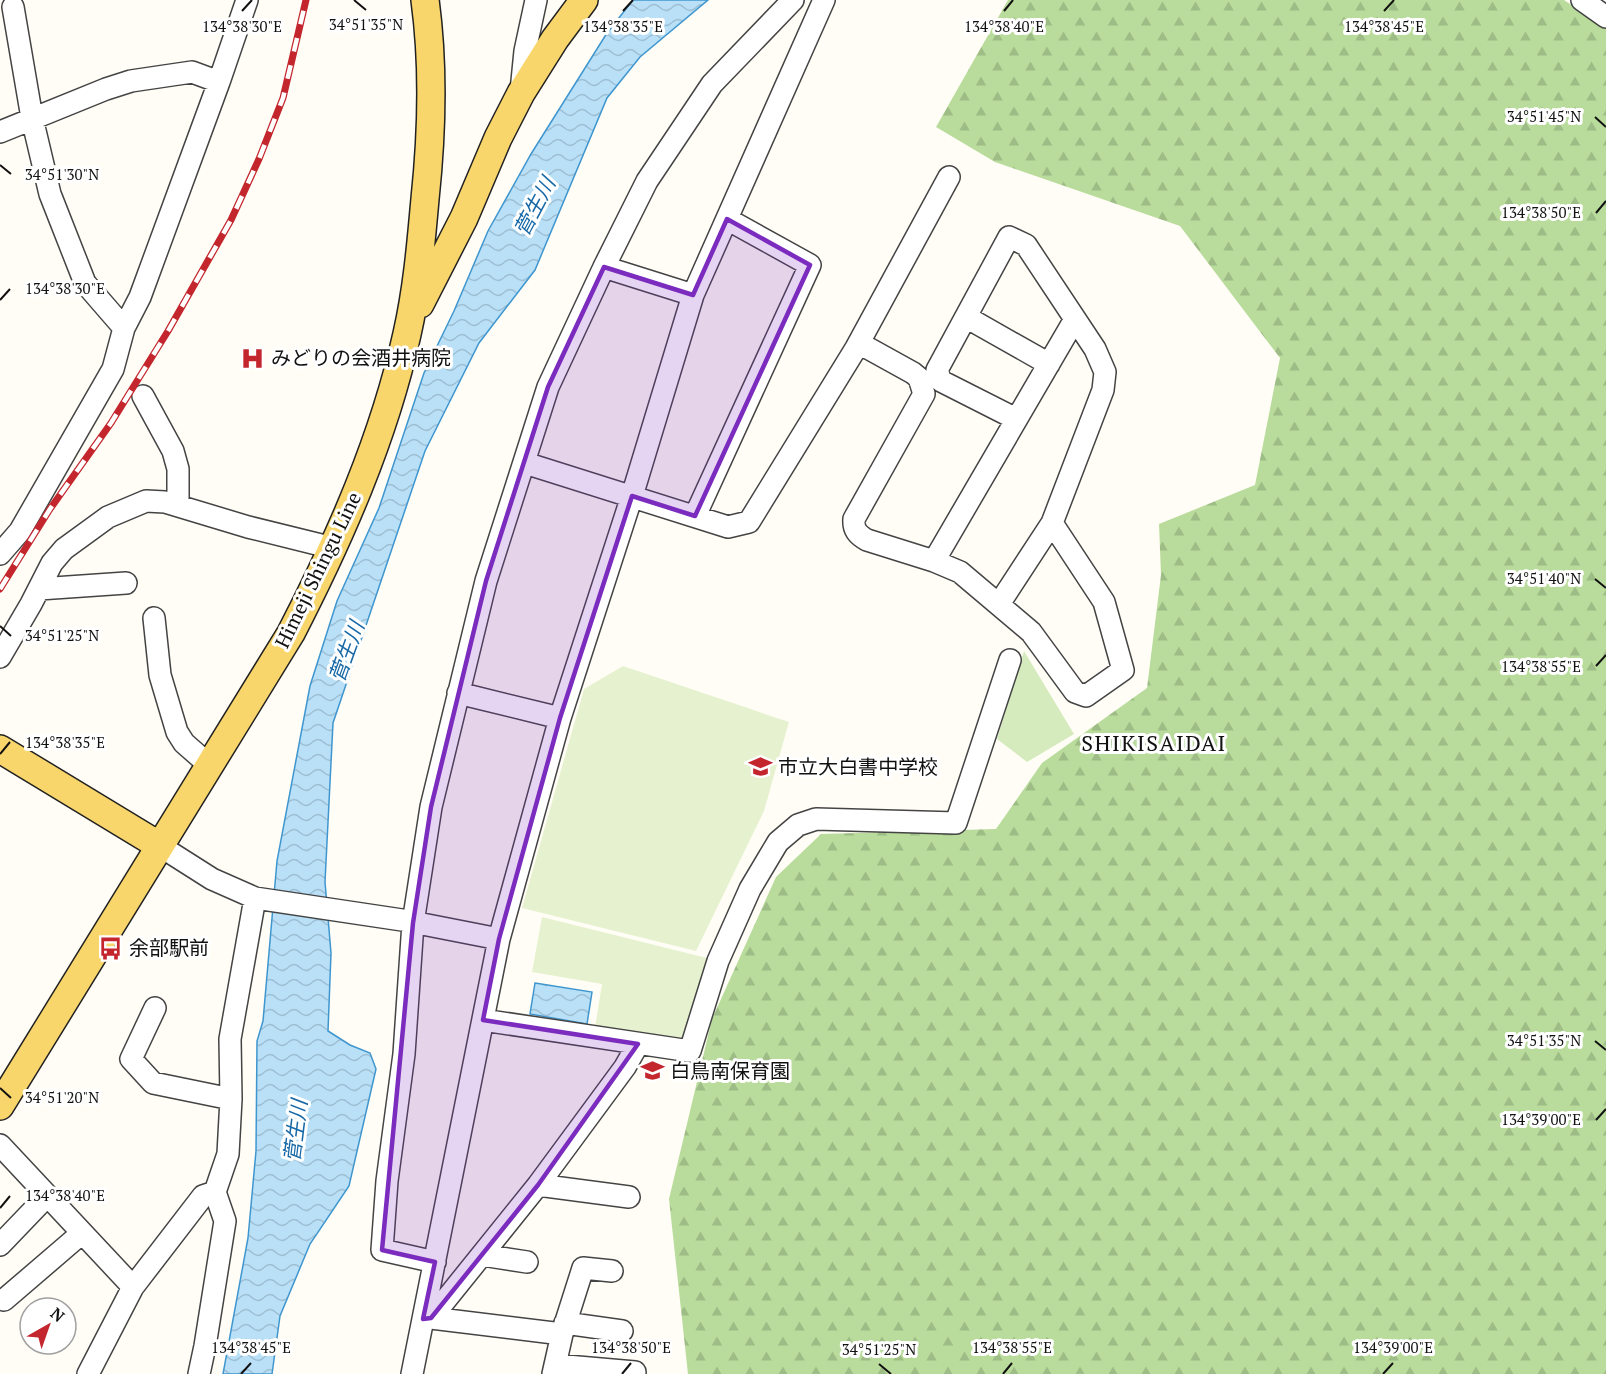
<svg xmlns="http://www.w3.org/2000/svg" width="1606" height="1374" viewBox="0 0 1606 1374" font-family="'PT Serif','Noto Sans JP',serif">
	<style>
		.forest { fill: url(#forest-firs) }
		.park { fill: #d5ebbd }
		.pitch { fill: #e6f2cf }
		.water { fill: url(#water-waves); stroke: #3f96cf; stroke-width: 1.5 }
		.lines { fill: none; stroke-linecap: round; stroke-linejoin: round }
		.minor-casing { stroke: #444; stroke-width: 24 }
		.major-casing { stroke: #222; stroke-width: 30 }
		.minor { stroke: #fff; stroke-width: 21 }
		.major { stroke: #f9d66b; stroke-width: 27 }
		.rail-casing { stroke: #c4262e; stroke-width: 7 }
		.rail { stroke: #fff; stroke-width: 4.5; stroke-dasharray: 14; stroke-linecap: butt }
		.marked { fill: #7b2cbf; fill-opacity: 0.2; stroke: #7b2cbf; stroke-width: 4.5; stroke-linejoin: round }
		.ticks { fill: none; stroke: #111; stroke-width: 2 }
		.labels { text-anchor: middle; stroke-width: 6; stroke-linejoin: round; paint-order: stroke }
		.poi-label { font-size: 20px; fill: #111; stroke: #fff; text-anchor: start }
		.street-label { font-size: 20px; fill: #111; stroke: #fff }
		.water-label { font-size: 21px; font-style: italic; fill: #1768a6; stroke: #fff }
		.quarter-label { font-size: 22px; letter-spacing: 1.5px; fill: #111; stroke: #fff }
		.ticks-label { font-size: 15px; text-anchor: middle; fill: #111; stroke: #fff; stroke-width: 6; stroke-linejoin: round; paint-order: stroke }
	</style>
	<defs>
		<pattern id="forest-firs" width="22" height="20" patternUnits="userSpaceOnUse" patternTransform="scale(1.5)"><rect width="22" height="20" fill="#b9dc9c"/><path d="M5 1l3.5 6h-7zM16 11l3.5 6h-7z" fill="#9ebc85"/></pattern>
		<pattern id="water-waves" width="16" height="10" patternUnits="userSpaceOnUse" patternTransform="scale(1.5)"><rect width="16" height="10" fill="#b9e0f7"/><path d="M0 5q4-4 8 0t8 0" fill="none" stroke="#9ebfd3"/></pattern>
	</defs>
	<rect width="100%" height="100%" fill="#fffdf5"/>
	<path class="forest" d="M1008,0h556l42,28v1346h-918l-19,-175 43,-180 64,-142 45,-43 175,-5 46,-66 105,-75 14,-113 -2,-51 96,-39 25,-127 -100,-132 -185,-64 -59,-35z"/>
	<path class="park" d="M1024,651l50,83 -47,28 -30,-23z"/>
	<path class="pitch" d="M623,666l166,56 -25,89 -68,140 -174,-43 62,-219z
		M542,917l165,41 -22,78 -6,4 -84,-12 7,-44 -70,-12z"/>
	<path class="water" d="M633,0h75l-68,57 -33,41 -72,172 -56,73 -54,108 -92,272 -8,159 6,71 -3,78 22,14 20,8 6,16 -27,117 -39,58 -30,72 -8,58h-49l25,-136 8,-87 1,-110 6,-20 14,-160 33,-175 27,-85 42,-93 45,-135 30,-62 34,-80 43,-77 76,-121z
		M535,983l57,9 -5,32 -57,-10z"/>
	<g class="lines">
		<defs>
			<path id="minor" d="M1582,0l24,17
				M13,7l19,111 18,76 35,89 39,45
				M521,91l4,-40 11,-51
				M0,132l106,-43 25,-8 61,-9 27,10
				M604,267l89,28
				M966,317l83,47
				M856,348l10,-1 47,26 6,5 5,16 -70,125c-1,11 4,16 13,21l67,21 26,11 71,60 44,60 11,4 37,-26 -19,-68 -52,-79
				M143,396l30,55 5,18v36
				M525,463l203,64 21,-5 107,-174 93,-171
				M695,516l115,-251 -83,-46
				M0,554l20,-23 93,-162 11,-41 16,-31 79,-215 28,-82
				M934,561l141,-242
				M39,589l87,-6
				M999,604l53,-81 51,-133 2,-18 -10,-23 -69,-104 -17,-8 -72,133 4,11 75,38
				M154,618l6,57 17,57 7,11 25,22
				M0,657l31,-53 21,-41 12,-14 44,-32 38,-16 19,1 83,25 85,21
				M458,693l102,25
				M160,846l52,33 43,19 147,22 97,19
				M155,1008l-24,51 22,24 78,16
				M483,1020l207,31 28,-90 32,-72 28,-47 20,-17 18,-6 140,4 54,-163
				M0,1145l133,142
				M538,1185l91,12
				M0,1245l47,-49
				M482,1255l45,7
				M435,1262l-53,-12 5,-69 17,-127 9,-131 18,-116 55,-226 62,-194 56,-120 43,-86 65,-97 81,-84
				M4,1300l78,-67
				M431,1318l107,-133 87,-118 13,-23
				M423,1319l8,-1 131,16 -9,40
				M565,1323l57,8
				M562,1334l21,-66 29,3
				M555,1365l80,7
				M88,1374l45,-87 70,-91 12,-4
				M199,1374l6,-28 20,-125 -10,-29 13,-38 3,-55 -1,-60 25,-141
				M412,1374l87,-435 61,-221 72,-222 61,-201 131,-295"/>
			<path id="major" d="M420,304l44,-86 34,-80 23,-45 34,-54 29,-39
				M0,749l160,97
				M0,1106l291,-473c49,-95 93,-195 116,-299 10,-44 14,-90 18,-135 7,-66 9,-133 0,-199"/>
		</defs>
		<use href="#minor" class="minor-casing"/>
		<use href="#major" class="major-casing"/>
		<use href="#minor" class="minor"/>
		<use href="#major" class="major"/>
		<defs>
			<path id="rail" d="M0,589l50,-80 61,-86 57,-92 63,-111 28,-61 24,-61 23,-98"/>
		</defs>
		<use href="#rail" class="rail-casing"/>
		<use href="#rail" class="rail"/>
	</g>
	<path class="marked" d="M727,219l83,46 -115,251 -63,-20 -72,222 -61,221 -16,81 155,24 -100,141 -107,133 -8,1 12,-57 -53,-12 31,-327 18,-116 55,-226 62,-194 56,-120 89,28z"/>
	<path class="ticks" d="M354,0l12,10M242,11l10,-11M623,11l10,-11M1004,11l9,-11M1384,11l10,-11M1595,117l11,10M0,165l11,9M1596,213l10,-12M0,300l10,-11M1595,579l11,9M0,626l11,10M1596,666l10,-11M0,754l10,-12M1595,1041l11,9M0,1088l11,10M1596,1120l10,-11M0,1208l10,-12M879,1364l12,10M241,1374l10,-11M622,1374l9,-11M1003,1374l9,-11M1383,1374l10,-11"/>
	<defs>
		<symbol id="hospital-bare" viewBox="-9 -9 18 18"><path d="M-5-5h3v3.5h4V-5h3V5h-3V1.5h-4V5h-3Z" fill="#c4262e" stroke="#fff" stroke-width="2.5" paint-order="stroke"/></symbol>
		<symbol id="school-bare" viewBox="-9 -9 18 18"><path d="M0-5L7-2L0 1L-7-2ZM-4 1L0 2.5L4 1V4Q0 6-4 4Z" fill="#c4262e" stroke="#fff" stroke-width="2.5" paint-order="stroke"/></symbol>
		<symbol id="bus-bare" viewBox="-9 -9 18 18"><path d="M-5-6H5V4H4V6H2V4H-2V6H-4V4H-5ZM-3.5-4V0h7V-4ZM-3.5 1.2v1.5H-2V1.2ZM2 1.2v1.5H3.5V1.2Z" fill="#c4262e" stroke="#fff" stroke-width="2.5" paint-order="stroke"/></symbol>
	</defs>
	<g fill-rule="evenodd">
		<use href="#hospital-bare" x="236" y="342" width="33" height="33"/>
		<use href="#school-bare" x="744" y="750" width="33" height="33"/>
		<use href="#bus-bare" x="94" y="932" width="33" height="33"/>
		<use href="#school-bare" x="636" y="1054" width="33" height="33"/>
	</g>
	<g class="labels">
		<g class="poi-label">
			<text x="271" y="365">みどりの会酒井病院</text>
			<text x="778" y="774">市立大白書中学校</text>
			<text x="129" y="955">余部駅前</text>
			<text x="670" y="1078">白鳥南保育園</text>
		</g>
		<g class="street-label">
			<text transform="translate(318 570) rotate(-64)" y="7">Himeji Shingu Line</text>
		</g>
		<g class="water-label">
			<text transform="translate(535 207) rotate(-62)" y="7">菅生川</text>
			<text transform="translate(347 652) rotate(-70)" y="7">菅生川</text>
			<text transform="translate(296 1131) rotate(-83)" y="7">菅生川</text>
		</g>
		<g class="quarter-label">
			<text x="1154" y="751">SHIKISAIDAI</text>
		</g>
	</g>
	<g class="ticks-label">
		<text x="366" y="30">34°51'35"N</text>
		<text x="242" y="32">134°38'30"E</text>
		<text x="623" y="32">134°38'35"E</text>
		<text x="1004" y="32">134°38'40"E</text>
		<text x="1384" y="32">134°38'45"E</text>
		<text x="1544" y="122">34°51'45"N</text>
		<text x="62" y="180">34°51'30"N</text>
		<text x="1541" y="218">134°38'50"E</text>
		<text x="65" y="294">134°38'30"E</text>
		<text x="1544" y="584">34°51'40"N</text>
		<text x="62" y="641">34°51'25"N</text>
		<text x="1541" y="672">134°38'55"E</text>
		<text x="65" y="748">134°38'35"E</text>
		<text x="1544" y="1046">34°51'35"N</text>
		<text x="62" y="1103">34°51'20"N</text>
		<text x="1541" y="1125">134°39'00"E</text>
		<text x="65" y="1201">134°38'40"E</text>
		<text x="251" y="1353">134°38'45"E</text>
		<text x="631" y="1353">134°38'50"E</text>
		<text x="1012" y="1353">134°38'55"E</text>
		<text x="1393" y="1353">134°39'00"E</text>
		<text x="879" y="1355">34°51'25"N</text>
	</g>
	<g transform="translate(48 1326) rotate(40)"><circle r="28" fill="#ffffff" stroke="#a0a0a0" stroke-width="1.5"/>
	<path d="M0-4.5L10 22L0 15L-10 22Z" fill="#c4262e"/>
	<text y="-9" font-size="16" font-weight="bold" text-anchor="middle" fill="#111111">N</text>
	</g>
</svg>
